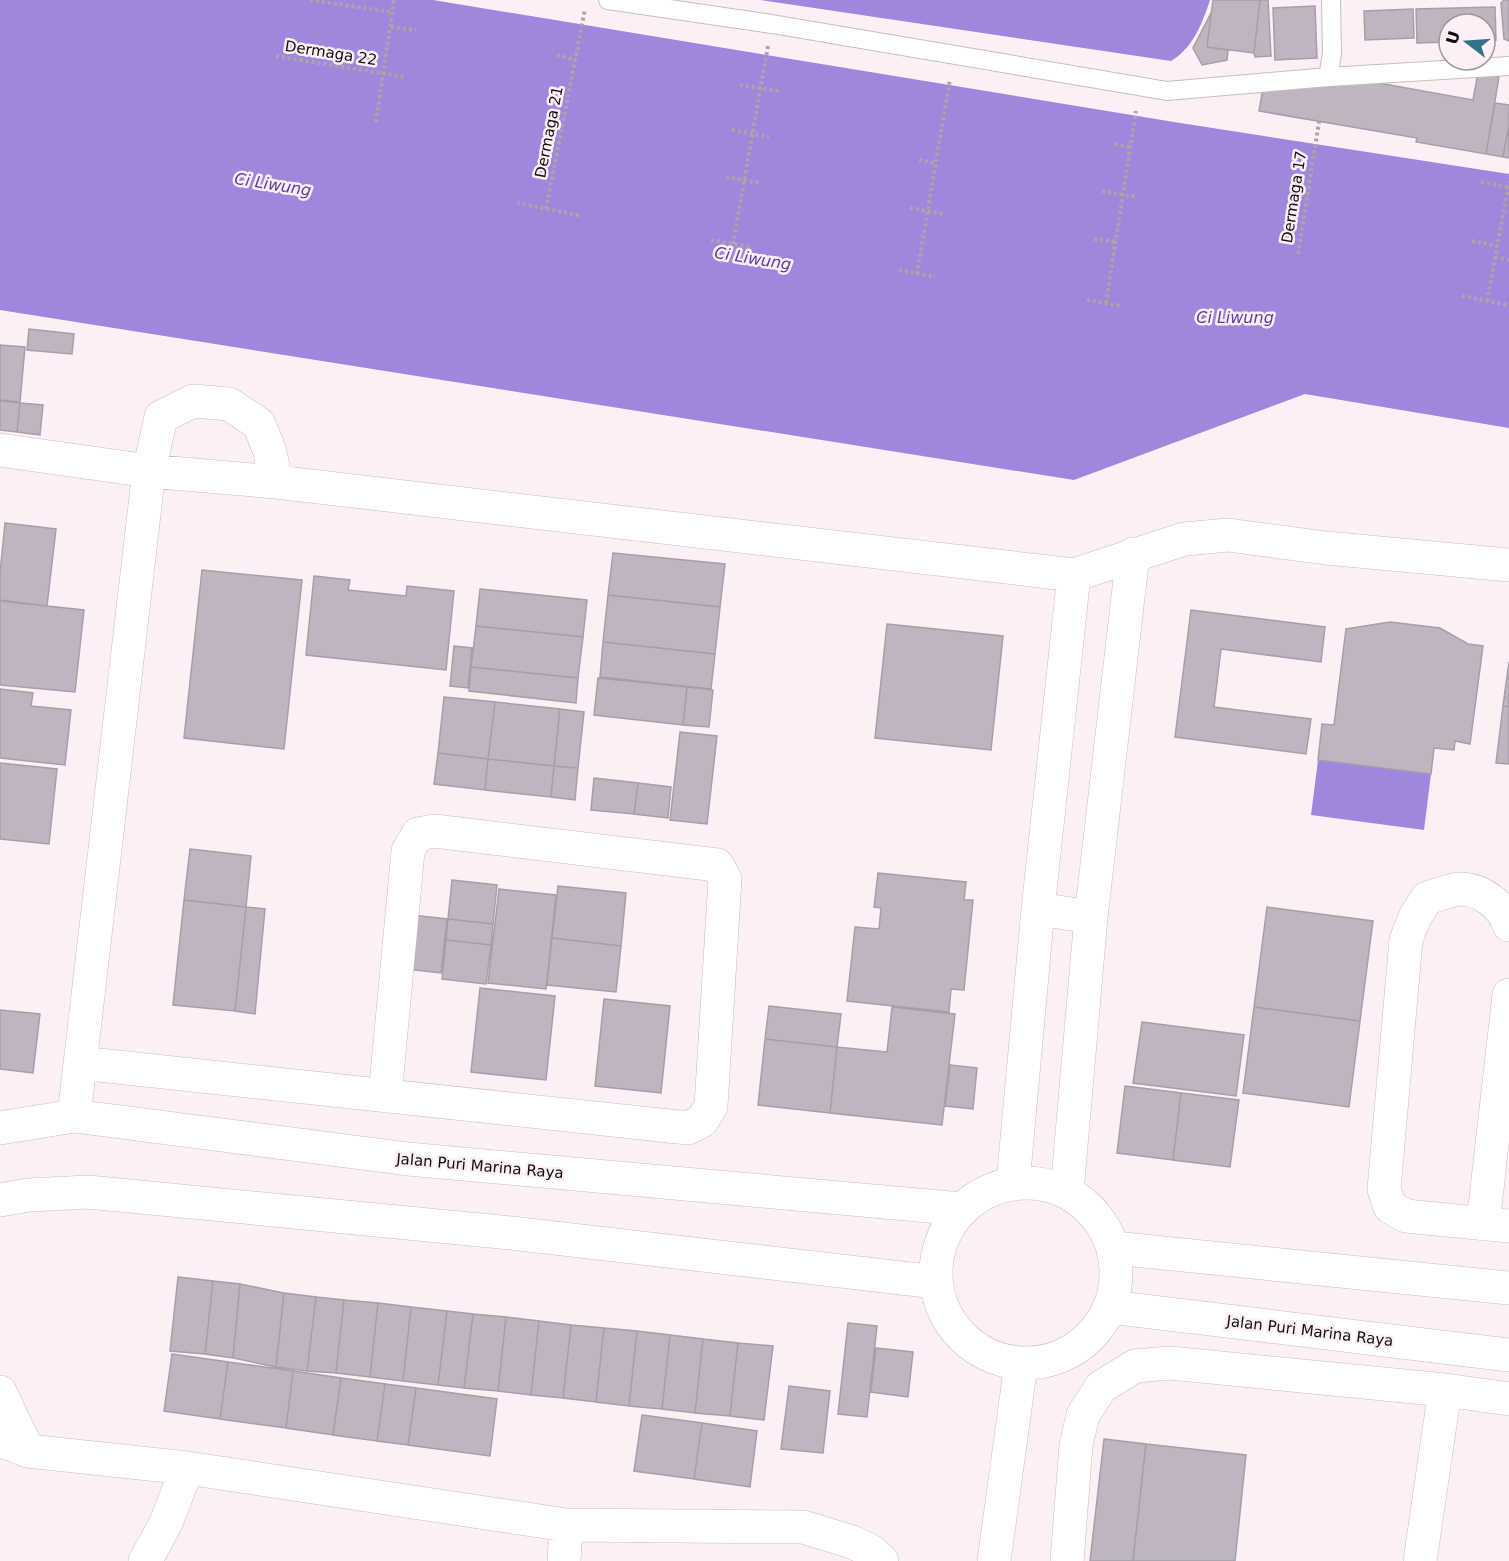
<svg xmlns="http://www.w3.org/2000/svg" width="1509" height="1561" viewBox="0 0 1509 1561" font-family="'DejaVu Sans',sans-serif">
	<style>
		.water { fill: #a087dd }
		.building { fill: #beb5c0; stroke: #a69ea8; stroke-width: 1.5 }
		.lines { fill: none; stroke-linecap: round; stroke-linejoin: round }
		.service-casing { stroke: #cabcc3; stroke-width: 20 }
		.minor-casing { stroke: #cabcc3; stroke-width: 34 }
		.tertiary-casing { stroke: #cabcc3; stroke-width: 34 }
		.path { stroke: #aea3a9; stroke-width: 4; stroke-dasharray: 3 3; stroke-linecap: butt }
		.service { stroke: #fff; stroke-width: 18 }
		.minor { stroke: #fff; stroke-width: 33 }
		.tertiary { stroke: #fff; stroke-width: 33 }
		.labels { text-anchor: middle; stroke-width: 5; stroke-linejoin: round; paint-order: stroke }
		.street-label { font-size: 15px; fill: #110d0f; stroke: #fdeff6 }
		.water-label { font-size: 16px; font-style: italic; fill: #5f3aa0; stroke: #fdeff6 }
	</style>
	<rect width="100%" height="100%" fill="#fdeff6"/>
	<path class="water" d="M0,0h433l741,122 335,52v254l-204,-34 -231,86 -1074,-170z
		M761,0h449c-8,24 -17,48 -39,61z
		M1318,760l113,14 -7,56 -113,-15z"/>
	<path class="building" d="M1213,0h47l-6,53 -47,-6z
		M1260,0h8l3,56 -16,1 -1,-4z
		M1504,0h5v41l-5,-2 -3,-36z
		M1315,6l2,52 -42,2 -2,-52z
		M1495,7l1,33 -11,1v-17h-36v18l-32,1 -1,-34z
		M1413,9l1,29 -49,2 -1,-29z
		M1211,13l-4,34 21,3 -1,10 -25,5 -9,-17z
		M1478,73l21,4 -13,77 -70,-12 1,-4 -158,-27 4,-23 110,-6 100,18z
		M1495,103l14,2v20l-6,32 -17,-3z
		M1509,125v33l-6,-1z
		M29,329l45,5 -2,20 -45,-4z
		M0,345l25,2 -5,55 -20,-2z
		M0,401l20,2 -3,29 -17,-2z
		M20,403l23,2 -3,30 -23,-3z
		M5,523l51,6 -9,77 -47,-6v-27z
		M613,553l112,11 -5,43 -112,-12z
		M202,570l100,10 -18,169 -100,-11z
		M314,576l36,4 -2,10 58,6 1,-10 47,5 -8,79 -140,-15z
		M480,589l107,11 -4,37 -107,-11z
		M608,595l112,12 -5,47 -112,-12z
		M0,601l84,9 -9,82 -75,-7z
		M1191,610l134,17 -4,35 -100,-13 -7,58 97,12 -5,35 -131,-17z
		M1390,622l50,6 28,16 15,2 -13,98 -15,-3 -1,9 -20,-2 -3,26 -113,-14 4,-36 12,1 12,-96z
		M887,624l116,12 -12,114 -116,-12z
		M476,626l107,11 -5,41 -107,-11z
		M603,642l112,12 -4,35 -111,-12z
		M454,646l18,2 -4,40 -18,-2z
		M1509,662v45l-6,-1z
		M471,667l107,11 -2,25 -107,-12z
		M598,678l89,9 -4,38 -89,-10z
		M687,687l26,3 -4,37 -26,-2z
		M0,689l33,4 -2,13 40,4 -6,55 -65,-7z
		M444,697l51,5 -7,57 -50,-6z
		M495,702l65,7 -6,57 -66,-7z
		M1503,706l6,1v57l-13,-1z
		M560,709l24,3 -6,56 -24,-2z
		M680,732l37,4 -10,88 -37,-4z
		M438,753l50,6 -3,31 -51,-6z
		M488,759l66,7 -3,31 -66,-7z
		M0,763l57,6 -8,75 -49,-5z
		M554,766l24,2 -3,32 -24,-3z
		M594,778l44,5 -4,31 -43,-4z
		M638,783l33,4 -3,31 -34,-4z
		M190,849l61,7 -5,51 -62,-7z
		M878,873l88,9 -2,18h9l-9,90 -13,-1 -2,23 -102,-11 8,-74 24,2 2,-21 -7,-1z
		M452,880l45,5 -4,39 -45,-5z
		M558,886l68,7 -5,53 -69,-8z
		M499,889l57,6 -10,94 -58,-6z
		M184,900l62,7 -11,104 -62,-6z
		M246,907l19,2 -10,105 -20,-3z
		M1267,907l106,14 -13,100 -106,-14z
		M412,915l35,4 -6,54 -34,-4z
		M448,919l45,5 -2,21 -45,-5z
		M552,938l69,8 -5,46 -69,-7z
		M446,940l45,5 -5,39 -44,-5z
		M480,988l75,8 -9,84 -75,-8z
		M604,999l66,7 -9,87 -66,-7z
		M769,1006l72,8 -4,33 -72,-8z
		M892,1007l63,7 -13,111 -112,-12 7,-66 50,5z
		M1254,1007l106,14 -11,86 -106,-14z
		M0,1010l40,4 -7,59 -33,-4z
		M1142,1022l102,13 -8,61 -103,-13z
		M765,1039l72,8 -7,66 -72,-8z
		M950,1065l27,3 -4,41 -28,-3z
		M1125,1086l56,7 -8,67 -56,-7z
		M1181,1093l58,7 -9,67 -57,-7z
		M178,1277l35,4 -8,73 -35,-3z
		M213,1281l27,3 -7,74 -28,-4z
		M240,1284l44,9 -8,74 -43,-9z
		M284,1293l32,4 -9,74 -31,-4z
		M316,1297l28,3 -8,73 -29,-2z
		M344,1300l34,3 -8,74 -34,-4z
		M378,1303l33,4 -8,74 -33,-4z
		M411,1307l36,4 -9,74 -35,-4z
		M447,1311l26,3 -9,74 -26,-3z
		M473,1314l33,3 -8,74 -34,-3z
		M506,1317l33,4 -8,74 -33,-4z
		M539,1321l32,4 -8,73 -32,-3z
		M848,1323l29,3 -10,91 -29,-3z
		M571,1325l33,3 -8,74 -33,-4z
		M604,1328l33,3 -8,75 -33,-4z
		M637,1331l33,4 -8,74 -33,-3z
		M670,1335l33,4 -8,74 -33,-4z
		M703,1339l35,4 -8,73 -35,-3z
		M738,1343l35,3 -9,74 -34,-4z
		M876,1348l37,4 -5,45 -37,-5z
		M172,1354l56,8 -8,57 -56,-8z
		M228,1362l65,9 -7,57 -66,-9z
		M293,1371l48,7 -8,57 -47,-7z
		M341,1378l44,6 -8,57 -44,-6z
		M385,1384l31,4 -8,57 -31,-4z
		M789,1386l41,5 -7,62 -42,-4z
		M416,1388l81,11 -7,57 -82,-11z
		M642,1415l60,8 -8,56 -60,-8z
		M702,1423l55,8 -7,56 -56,-8z
		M1104,1439l42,5 -13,117h-43z
		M1146,1444l100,11 -11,106h-102z"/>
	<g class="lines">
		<defs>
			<path id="service" d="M608,0l164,24 395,67 161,-14 181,-11
				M1328,77l4,-24 -1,-53"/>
			<path id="minor" d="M0,450l149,21 127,11 798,93 110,-36 44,-4 98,13 183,17
				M1038,909l53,8
				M1509,925c-6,-19 -27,-36 -49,-36 -10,1 -23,6 -33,9l-12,19 -9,23 -22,249 6,18 16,9 103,10
				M80,1063l608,65 14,-7 9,-15 14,-227 -8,-14 -283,-34 -16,3 -10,17 -23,245
				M74,1116l75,-645 12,-54 32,-16 36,3 30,20 11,28 6,30
				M1013,1183l25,-274 36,-334
				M1067,1191l24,-274 42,-363
				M1483,1224l26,-229
				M0,1392l28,59
				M0,1440l28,11 159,17 379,57 237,2 49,15 19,9 11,10
				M145,1561l21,-38 21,-55
				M564,1561l2,-36
				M994,1561l27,-197
				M1067,1561l9,-116 7,-30 18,-28 34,-21 35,-3 275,27 64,9
				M1420,1561l25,-171"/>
			<path id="tertiary" d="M0,1128l74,-12 334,43 554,50
				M936 1273a90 90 0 1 1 180 0a90 90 0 1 1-180 0Z
				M0,1200l29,-5 59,-3 423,41 425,49
				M1114,1248l395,40
				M1110,1307l399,48"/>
		</defs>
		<use href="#service" class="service-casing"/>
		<use href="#minor" class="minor-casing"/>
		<use href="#tertiary" class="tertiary-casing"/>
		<path class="path" d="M310,0l82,12
			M391,27l25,3
			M557,55l19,5
			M276,56l129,21
			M740,85l39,6
			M376,122l18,-122
			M732,130l37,7
			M1115,144l15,3
			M919,160l16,3
			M726,177l34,6
			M1481,182l27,5
			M1102,191l34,6
			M517,203l65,13
			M910,208l33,6
			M546,209l39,-200
			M1094,239l22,3
			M711,240l39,7
			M1472,241l26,5
			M733,244l35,-198
			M1298,254l21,-132
			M1495,257l14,3
			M899,270l36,7
			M917,274l33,-195
			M1462,296l46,9
			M1087,300l34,6
			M1487,301l22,-119
			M1106,303l30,-192"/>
		<use href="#service" class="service"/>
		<use href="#minor" class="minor"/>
		<use href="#tertiary" class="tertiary"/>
	</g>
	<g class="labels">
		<g class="street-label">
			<text transform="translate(331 53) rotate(9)" y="5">Dermaga 22</text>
			<text transform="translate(549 132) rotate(-79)" y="5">Dermaga 21</text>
			<text transform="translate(1294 197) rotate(-81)" y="5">Dermaga 17</text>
			<text transform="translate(480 1166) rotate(5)" y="5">Jalan Puri Marina Raya</text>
			<text transform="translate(1310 1331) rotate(7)" y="5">Jalan Puri Marina Raya</text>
		</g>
		<g class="water-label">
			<text transform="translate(273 184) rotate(9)" y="6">Ci Liwung</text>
			<text transform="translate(753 258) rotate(9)" y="6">Ci Liwung</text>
			<text x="1235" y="323">Ci Liwung</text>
		</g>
	</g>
	<g transform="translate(1467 42) rotate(287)"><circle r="28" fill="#fdeff6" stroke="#9f959a" stroke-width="1.5"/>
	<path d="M0-4.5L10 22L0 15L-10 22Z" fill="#337387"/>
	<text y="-9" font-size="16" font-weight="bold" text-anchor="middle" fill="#110d0f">U</text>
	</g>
</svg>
